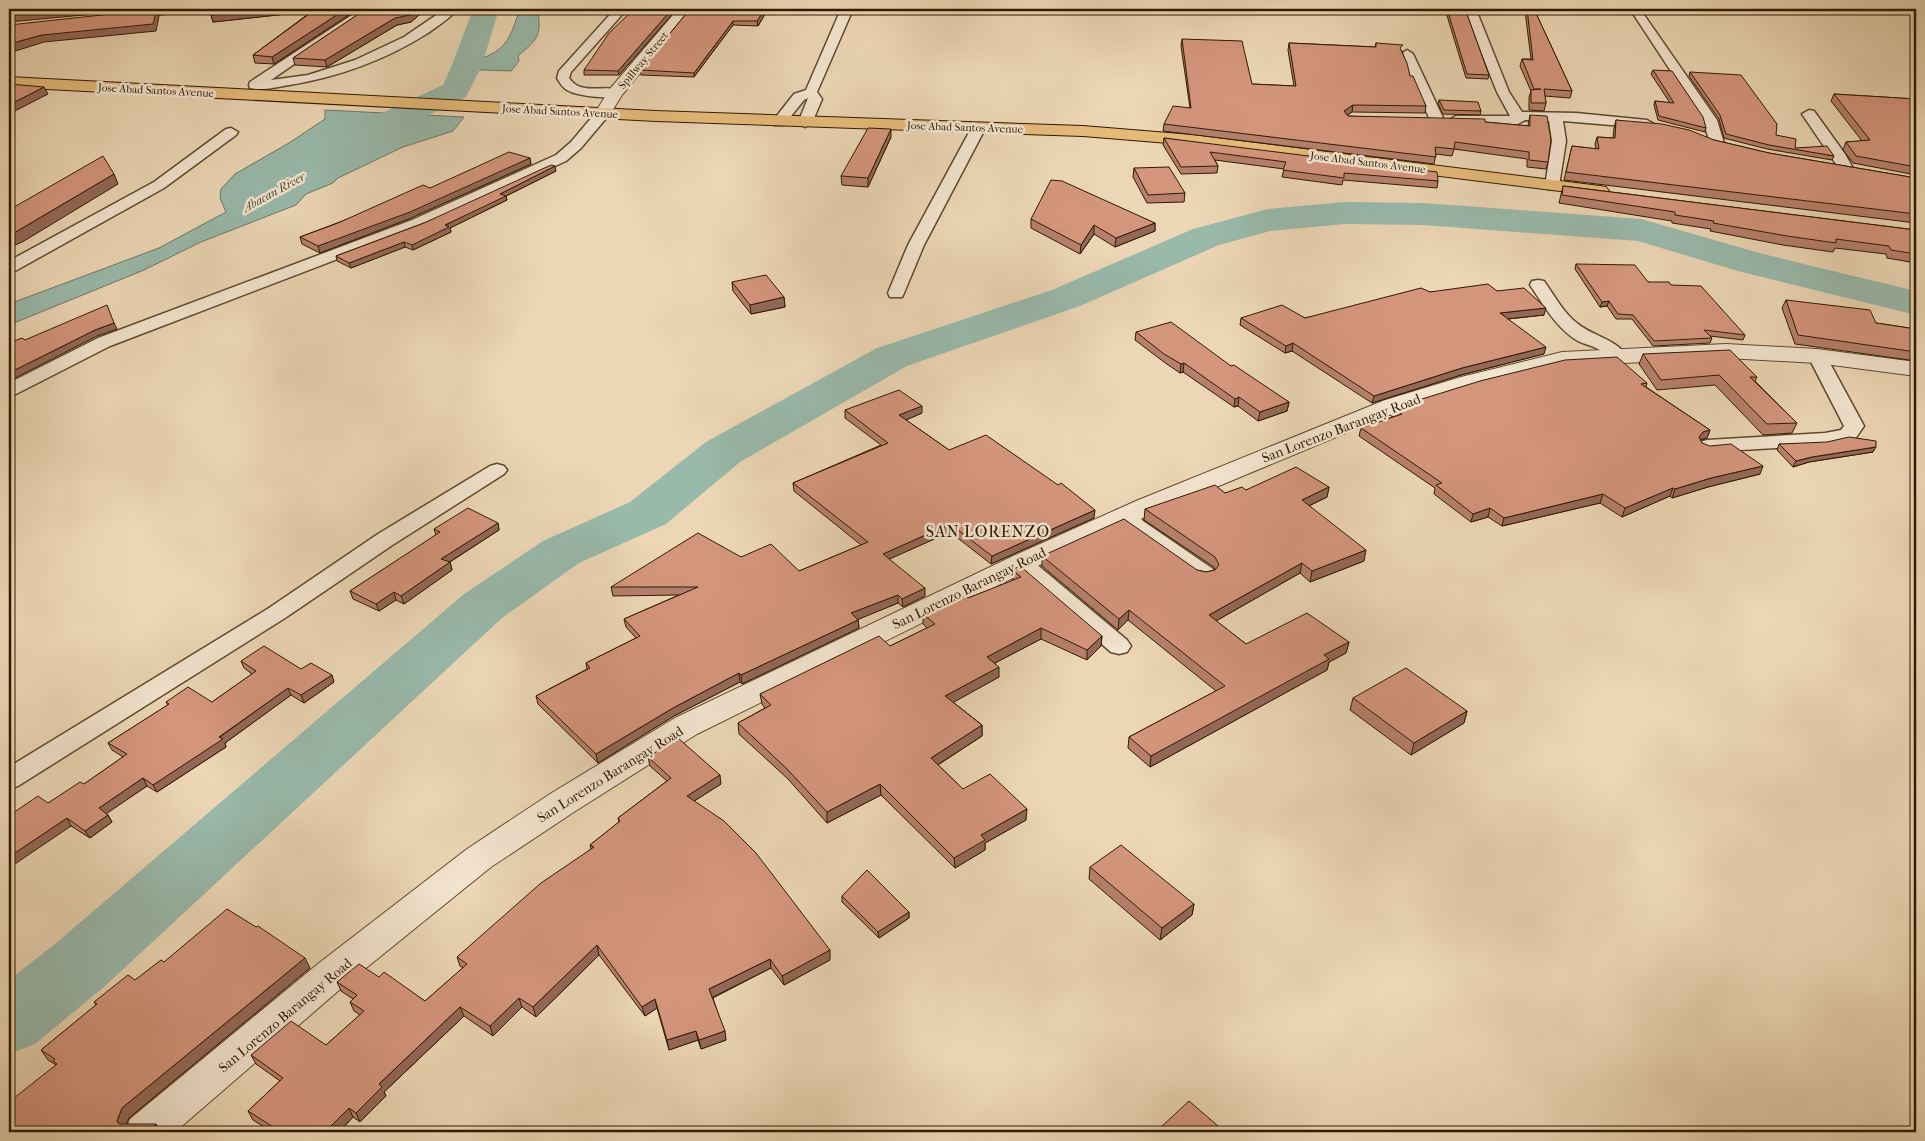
<svg xmlns="http://www.w3.org/2000/svg" width="1925" height="1141" viewBox="0 0 1925 1141" font-family="'IM FELL French Canon',serif">
	<style>
		.water { fill: #99b9ab; stroke: #6f7967 }
		.lines { fill: none; stroke-linecap: round; stroke-linejoin: round }
		.river { fill: #99b9ab; fill-rule: evenodd }
		.minor-casing { stroke: #5e492d; stroke-width: 3 }
		.tertiary-casing { stroke: #5e492d; stroke-width: 2 }
		.trunk-casing { stroke: #2f1a00; stroke-width: 2 }
		.minor { fill: #f3e4cf; fill-rule: evenodd }
		.tertiary { fill: #f3e4cf; fill-rule: evenodd }
		.trunk { fill: #e6bb7a; fill-rule: evenodd }
		.wall { fill: #b6806c; stroke: #2f1a00 }
		.shaded-wall { fill: #946858; stroke: #2f1a00 }
		.building { fill: #d4957d; stroke: #2f1a00 }
		.labels { text-anchor: middle; stroke-width: 5; stroke-linejoin: round; paint-order: stroke }
		.far-street-label { font-size: 11px; fill: #2f1a00; stroke: #f3e4cf }
		.far-water-label { font-size: 12px; font-style: italic; fill: #4f4a33; stroke: #f3e4cf }
		.street-label { font-size: 14px; fill: #2f1a00; stroke: #f3e4cf }
		.quarter-label { font-size: 16px; letter-spacing: 1px; fill: #2f1a00; stroke: #f3e4cf }
	</style>
	<rect width="100%" height="100%" fill="#ecd6b5"/>
	<filter id="stains"><feTurbulence type="fractalNoise" baseFrequency=".004" numOctaves="4"/><feColorMatrix values="0 0 0 0 .2 0 0 0 0 .09 0 0 0 0 .02 0 0 0 .5 -.17"/></filter>
	<radialGradient id="worn" r=".72"><stop offset=".6" stop-color="#630" stop-opacity="0"/><stop offset="1" stop-color="#630" stop-opacity=".3"/></radialGradient>
	<path class="water" d="M520,9h18c3,27 1,29 -20,47l1,5 -8,10 -56,-2c8,-6 14,-7 22,-9 31,-10 33,-23 43,-51z
		M325,110l139,7 -11,14 -50,16 -65,31 -5,5 -27,11 -10,11 -95,37 -57,28 -135,55v-21l150,-56 67,-36 -6,-14 1,-9 14,-15 54,-31 36,-24z"/>
	<g class="lines">
		<path class="river" d="M473,9h26l-17,56 -16,32 -73,35 -37,25 -12,3 -12,-3 -4,-7 4,-7 39,-25 72,-33 9,-20z
			M1345,202l79,1 217,16 122,35 153,37v24l-178,-44 -100,-30 -214,-16 -79,-1 -75,7 -51,14 -139,61 -173,60 -167,96 -74,62 -87,39 -77,55 -397,368 -70,58 -26,10v-74l46,-36 409,-350 79,-53 87,-39 76,-60 171,-94 175,-58 141,-61 75,-20z"/>
		<defs>
			<path id="minor" d="M152,9h34l-6,3 -53,6 -6,-3 6,-3z
				M361,9h13l-103,71 37,-5 47,-15 49,-23 41,-28h13c-8,9 -20,17 -30,24 -43,27 -89,44 -139,52 -12,2 -27,6 -39,3l-1,-3 1,-3z
				M615,9h12l-56,63 -2,6c13,20 41,3 52,15 -7,8 -44,3 -54,-3 -5,-3 -7,-7 -10,-12l2,-7z
				M843,9h12l-5,7 -33,76 5,7 -10,24 -7,4 -7,-4 10,-25 -4,2 -20,25h-10l-2,-3 22,-28 12,-4 32,-74z
				M1472,9l5,3 32,80 13,20 54,1 71,7 7,4 -7,4 -84,-7 3,20 -7,45 -2,3h-10l-2,-3 7,-45 -3,-20 -24,-1 -7,4h-62l-7,-4 7,-4h54l-13,-24 -32,-80z
				M1630,9h10l77,111 7,23 -2,3 -5,1 -7,-4 -7,-23z
				M1407,50l6,4 31,66 -2,3h-10l-2,-3 -29,-66z
				M603,109l5,1 2,3 -2,3 -27,32 -15,13 -142,65 -314,120 -94,48 -7,2v-13l89,-45 314,-118 144,-65 15,-13 27,-32z
				M1809,110l5,1 31,43 9,16 -2,3h-10l-2,-3 -38,-56z
				M979,123l7,4 -62,118 -20,48 -2,4h-12l-2,-4 20,-48 64,-118z
				M231,128l7,4 -2,3 -72,53 -149,83 -6,2v-12l145,-79 72,-53z
				M1538,280l6,1c10,14 20,33 34,43 15,12 37,15 48,31l-3,4c-13,3 -16,-6 -27,-11 -6,-3 -12,-4 -18,-7 -21,-12 -35,-37 -48,-56l2,-4z
				M1817,351l6,1 3,4 38,70 -9,13 -30,6 -118,7 -7,-2 -3,-4 3,-4 7,-2 118,-7 16,-3 3,-4 -36,-70 3,-4z
				M497,464l7,2 3,4 -3,4 -110,70 -109,74 -267,168 -9,3v-22l260,-159 109,-74 112,-68z
				M1125,509l8,1 10,11 70,48 3,5 -3,5 -8,2 -8,-2 -70,-48 -13,-16 3,-5z
				M1021,556l8,2 98,82 4,6 -4,6 -8,2 -8,-2 -98,-84 -3,-5 3,-5z"/>
			<path id="tertiary" d="M678,9h14l-70,86 -13,21h-12l-2,-3 14,-23z
				M1726,344l91,5 99,13v14l-99,-13 -91,-5 -164,8 -85,21 -76,23 -247,103 -123,56 -334,165 -123,78 -83,55 -146,118 -170,147h-50l5,-13 189,-156 148,-114 83,-55 125,-76 336,-161 125,-56 249,-101 76,-23 101,-25z"/>
			<path id="trunk" d="M9,77l647,34 427,15 110,9 407,51 6,1 3,4 -3,4 -6,1 -407,-51 -110,-9 -427,-15 -647,-34z"/>
		</defs>
		<use href="#minor" class="minor-casing"/>
		<use href="#tertiary" class="tertiary-casing"/>
		<use href="#trunk" class="trunk-casing"/>
		<use href="#minor" class="minor"/>
		<use href="#tertiary" class="tertiary"/>
		<use href="#trunk" class="trunk"/>
	</g>
	<path class="wall" d="M209,9h149l-84,55 -19,-1 -2,-8 59,-44 -99,11z
		M366,9h60l-15,13 -14,3 -70,42 -32,-2 -2,-7z
		M630,9h47l-58,66h-35v-5l49,-61z
		M690,9h78l-10,17 -25,-1 -39,52 -53,-2 -1,-5z
		M1445,9h20l24,66 -1,4 -22,-1z
		M1525,9h9l38,82 -2,7 -25,-2 1,7 -2,8 -15,-1v-13l2,-6 -11,-25 2,-7h9l-6,-48z
		M1182,39l70,45 42,2 -6,-36 1,-7 86,4 1,-4 26,8 8,25 16,30 -1,7 -73,-1 -5,3 1,1 137,6 43,4 2,-11 18,47 -2,7 -19,-2v-8l-73,-10 -2,7 -16,-2 -2,10 -271,-33 1,-7 26,-16 -9,-62z
		M1653,70l53,58 -1,4 -47,-12 -4,-15 1,-4 15,2 -19,-29z
		M1690,72l86,63 19,13 39,8 -2,4 -65,-11 -43,-11 -5,-19 -30,-43z
		M1834,94l82,5v76l-63,-12 -10,-13 3,-8 16,-1 -31,-40z
		M1439,100l42,11 -1,4 -37,-1 -5,-10z
		M1616,120l98,20 55,13 147,25v45l-352,-43 8,-34 24,3 -1,-5 2,-7 16,1 1,-10z
		M891,137l-23,50 -26,-2 -1,-9z
		M1164,138l274,43 -1,7 -94,-8 -1,5 -60,-8 2,-8 -69,-9 3,6 -1,7 -36,1 -18,-29z
		M530,158l1,6 -120,54 -91,35 -18,-9 -2,-7 130,-49z
		M1134,168l51,25 -1,9 -37,1 -14,-26z
		M556,171l-50,25 1,4 -57,28 1,4 -38,18 -8,-3 -54,21 -14,-7 -1,-5 88,-33z
		M1563,186l353,44v33l-29,-5 -1,-4 -51,-6 -2,4 -50,-7 -73,-14 1,-2 -39,-6v-2l-113,-18z
		M1031,219l124,4v8l-40,16 -21,-13 -14,20 -49,-26z
		M1576,264l72,18 23,3 74,50 -2,5 -33,-4 2,2 -2,5 -57,3 -21,-27h-16l-9,-13 -7,1 -25,-38z
		M732,282l52,15 1,10 -34,7 -18,-23z
		M1497,291l47,24 -36,4 36,35 -83,21 -89,28 -80,-52 -7,2 -45,-28 1,-7h64l125,-26z
		M1786,300l90,23 40,6v32l-121,-17 -13,-36z
		M1136,332l95,34 58,36 -2,9 -29,10 -20,-15 -4,1 -51,-35 -3,1 -16,-11 -29,-22z
		M1643,354l114,23 -2,4 42,42 -5,10 -29,2 -48,-50 -58,5 -18,-26z
		M1647,383l-1,4 64,43 -3,8 -7,2 2,3 58,31 -52,13 -36,11 -2,-2 -48,21 -22,-14 -98,23 -14,-9 -17,5 -37,-28 1,-6 -76,-52 2,-8 32,-11 -2,-1 2,-8z
		M845,410l77,3 -16,7 43,30 145,68 -103,46 -41,-32 -61,27 36,37 -22,11 -5,-4 -40,16 1,9 -117,56 -2,-2 -66,34 -76,47 -60,-59 -2,-8 51,-27 -1,-6 50,-25 -10,-11 -2,-8 55,-24 -66,1 -2,-9 130,-30 58,14 62,-26 -67,-54 -1,-8 88,-38 -36,-27z
		M1779,444l94,8 -64,10 -16,5 -16,-17z
		M1329,487l-2,10 -18,9 55,55 -54,21 -10,-9 -84,48 30,23 103,-2 -3,11 -17,9 -2,8 -177,97 -22,-19 1,-11 87,-46 -88,-71 -10,10 -76,-64v-10l155,14 9,2 9,-2 -1,-3 -70,-47 1,-11 80,-16 21,-3z
		M498,523l1,7 -49,32 2,8 -48,34 -8,-4 -17,11 -26,-12 -3,-8 86,-56 -2,-6z
		M1012,570l90,66 -1,10 -14,14 -46,-21 -46,24 4,14 -46,25 29,23v11l-44,29 25,24 63,31 -41,23v7l-30,18 -74,-73 -54,28 -39,-44 -49,-45 -1,-11 27,-15 -3,-4 -2,-10 130,-48 37,-18 -4,-4v-10l45,-16 45,-17z
		M241,661l60,8 33,13 -30,21 -13,-8 -66,48 1,4 -69,45 -10,-6 -41,27 2,2 4,7 -22,16 -19,-12 -58,-13 35,-10 36,-19 39,-27 -11,-7 -4,-7 60,-38 -2,-3h46l40,-28 -8,-6z
		M1353,698l114,13 -3,12 -53,32 -61,-45z
		M648,757l73,27 -27,17 136,159 -46,25 -13,-17 -58,30 13,42 -25,9 -3,-9 -29,10 -12,-42 -12,8 -46,-61 -63,62 -14,-10 -29,29 -29,-20 -80,76 2,4 -26,26 -7,-5 -14,15h-67l-19,-12 -5,-9 32,-30 -24,-17 -5,-9 75,-10 34,-30 -6,-4 -4,-9 3,-3 -12,-8 -4,-9 42,-5 46,24 38,-33 -3,-2 -3,-9 134,-108 -1,-4 29,-23 -1,-4 49,-37 -17,-15z
		M1090,867l104,37 -2,11 -32,25 -71,-61z
		M842,896l67,16v6l-30,20 -37,-36z
		M164,962l146,6 -181,150 -3,6 35,8h-152l47,-67 -8,-5 -7,-10 55,-45 -2,-3 41,-22z
		M1160,1128l65,4h-66z"/>
	<path class="shaded-wall" d="M73,9h75l-139,13v-7z
		M157,9l2,7 -3,15 -112,11 -35,11v-9l33,-9z
		M270,9h55v1l-112,12 -2,-7z
		M346,9h12l-84,55 -2,-7z
		M417,9h9l-15,13 -14,3 -70,42 -2,-7 70,-42z
		M672,9h5l-58,66 -1,-4z
		M765,9h3l-10,17 -1,-5z
		M733,21v4l-39,52v-4z
		M44,87l4,7 -39,20v-9z
		M1353,105l-1,7 -9,6 1,-7z
		M891,129v8l-23,50v-9z
		M530,158l1,6 -120,54 -91,35 -2,-7z
		M555,166l1,5 -50,25 1,4 -57,28 1,4 -38,18 -1,-5 88,-51z
		M114,174l4,10 -94,57 -15,7v-12z
		M1155,223v8l-40,16 1,-9z
		M1094,225v9l-14,20 1,-9z
		M404,242l1,5 -54,21 -2,-5z
		M784,297l1,10 -34,7 -1,-9z
		M1609,301l-2,5 -7,1 2,-5z
		M1546,308l-2,7 -46,5 2,-7z
		M114,323l3,6 -20,7 -88,45v-8l86,-43z
		M1293,343l-1,8 -7,2 1,-7z
		M1546,347l-2,7 -83,21 -89,28 2,-7 88,-28z
		M1184,363l-1,9 -3,1 1,-9z
		M1239,397l-1,9 -4,1 1,-8z
		M1289,402l-2,9 -29,10 2,-9z
		M922,406v7l-23,10v-8z
		M1710,430l-3,8 -8,2v-3l4,-5z
		M1876,447l-3,5 -64,10 -16,5 3,-6 16,-4z
		M1763,466l-3,8 -52,13 -36,11 3,-9 36,-11z
		M1329,487l-2,10 -27,13 2,-10z
		M1673,488l-3,8 -48,21 3,-9z
		M1603,494l-3,9 -98,23 2,-8z
		M1490,508l-2,9 -17,5 2,-8z
		M1095,510l-1,8 -103,46 1,-8z
		M498,523l1,7 -56,36 -2,-7z
		M950,524v8l-67,30v-8z
		M1366,550l-2,11 -54,21 2,-11z
		M450,562l2,8 -48,34 -3,-8z
		M1302,563l-2,10 -93,53 2,-11z
		M925,588v8l-22,11 -1,-8z
		M394,592l2,8 -17,11 -3,-7z
		M898,595v8l-46,19 -1,-9z
		M1129,610l-1,10 -10,10 1,-11z
		M858,620l1,8 -117,56 -1,-9z
		M1041,628v11l-54,28v-10z
		M1102,636l-1,10 -14,14v-10z
		M1349,642l-3,11 -17,9 -2,8 -177,97 1,-11 173,-101z
		M999,667v10l-54,30v-11z
		M739,673l1,9 -66,34 -76,47 -2,-9 77,-46z
		M332,675l2,7 -30,21 -3,-8z
		M288,688l3,7 -66,48 1,4 -69,45 -4,-7z
		M1467,711l-3,12 -53,32 3,-12z
		M982,725v11l-51,33v-11z
		M720,775l1,9 -33,21 -1,-9z
		M143,778l4,8 -44,30 -4,-8z
		M880,784l1,11 -54,28v-11z
		M1027,809l-1,11 -41,23v7l-30,18 -1,-10 27,-23z
		M108,815l4,7 -22,16 -5,-7z
		M67,818l4,8 -62,42v-11z
		M1194,904l-2,11 -32,25 2,-12z
		M909,912v6l-30,20 -1,-6z
		M597,945l2,10 -63,62 -3,-10z
		M830,950v10l-46,25 -2,-9z
		M305,958l5,10 -181,150 -6,13 -6,-10 5,-13z
		M770,959l1,9 -60,30 -2,-9z
		M519,998l3,9 -29,29 -3,-10z
		M655,999l2,9 -12,8 -3,-9z
		M460,1007l4,9 -80,76 2,4 -26,26 -4,-9 23,-29z
		M696,1031l2,9 -29,10 -2,-10z
		M725,1031l1,9 -25,9 -2,-9z
		M349,1108l4,9 -14,15h-14z
		M156,1124l5,8h-14z"/>
	<path class="building" d="M9,9h64l-64,6z
		M157,9l-4,15 -111,11 -33,9v-19z
		M209,9h61l-59,6z
		M316,9h30l-74,48 -19,-2z
		M366,9h51l-7,6 -15,3 -70,42 -32,-2z
		M634,9h38l-54,62 -34,-1 25,-37z
		M690,9h75l-8,12h-24l-39,52 -54,-3z
		M1447,9h18l24,66 -22,-1z
		M1527,9h7l38,82 -28,-2 2,14h-15v-13l10,-1h-7l-12,-30 11,1z
		M1182,39l60,2 10,43 44,2 -7,-43 87,4v-4l27,2 -3,3 7,15 3,13h3l13,30 -73,-1 -9,6 4,5 137,3v3l45,4v-11l17,1 4,24 -3,22 -19,-2v-8l-74,-10 -1,7 -19,-2 1,10 -272,-33 9,-18 18,2z
		M1653,70l19,1 31,46 3,11 -47,-12 -4,-15 19,2z
		M1690,72l51,3 36,49 -1,11 20,4 -1,9 32,-2 7,10 -65,-11 -43,-11 -6,-19z
		M9,84l35,3 -35,18z
		M1834,94l82,5v68l-60,-11 -10,-14 24,-2z
		M1439,100l39,2 3,9 -37,-1z
		M1616,120l46,4 27,6 25,10 55,13 147,25v36l-350,-42 6,-26 27,3 -2,-12 18,1z
		M868,128l23,1 -23,49 -27,-2z
		M1164,138l273,34 1,9 -94,-8v5l-61,-8 3,-8 -76,-10 8,14 -37,1z
		M509,152l21,6 -120,54 -92,34 -18,-9 38,-14 85,-38 7,3z
		M103,156l11,18 -95,56 -10,6v-26z
		M551,165l4,1 -55,28 6,2 -61,29 4,2 -37,18 -8,-3 -55,21 -13,-7 88,-33z
		M1169,167l16,26 -37,2 -14,-27z
		M1051,180l11,1 93,42 -39,15 -22,-13 -13,20 -50,-26z
		M1563,186l353,44v24l-25,-4 -2,-4 -53,-7v4l-49,-7 -74,-13 1,-2 -39,-6v-3l-113,-17z
		M1576,264l59,1 13,17h21l2,3 30,1 44,49 -41,-5 8,8 -58,3 -21,-26 -15,-1 -9,-13 -7,1z
		M766,275l18,22 -34,8 -18,-23z
		M1488,284l9,7 27,-3 22,20 -46,5 46,34 -84,21 -88,28 -81,-53 -7,3 -45,-28 41,-13 23,13 116,-30 9,4z
		M1786,300l84,10 6,13 40,6v23l-118,-17z
		M107,305l7,18 -19,7 -86,43v-30l13,-5 3,2z
		M1171,322l60,44 3,-1 55,37 -29,10 -21,-15 -4,2 -51,-36 -3,1 -17,-10 -28,-22z
		M1730,350l27,27h-7l47,46 -30,1 -48,-49 -58,5 -18,-26z
		M1617,357l30,26 -6,1 69,46 -7,2 -4,5 3,6 8,3 21,-2 32,22 -52,12 -36,11 -2,-1 -48,20 -22,-14 -99,24 -14,-10 -17,6 -37,-29 6,-2 -81,-55 41,-14 -9,-6 87,-27 85,-21z
		M899,390l23,16 -23,9 50,35 37,-15 72,50 3,-2 34,27 -103,46 -42,-32 -67,30 42,34 -23,11 -4,-4 -47,18 7,7 -117,55 -2,-2 -66,35 -77,46 -60,-58 54,-28 -4,-5 54,-27 -16,-17 74,-32h-87l87,-54 43,24 30,-13 28,27 69,-29 -75,-59 95,-40 -43,-33z
		M1849,437l27,4v6l-64,10 -16,4 -17,-17 48,-2z
		M1296,467l33,20 -27,13 64,50 -54,21 -10,-8 -93,52 37,29 61,-31 42,29 -25,13 5,4 -178,97 -22,-19 96,-51 -96,-76 -10,9 -77,-63 82,-37 73,51 9,2 9,-2 4,-5 -4,-8 -70,-48 70,-24 10,8 17,-6 4,3z
		M468,508l30,15 -57,36 9,3 -49,34 -7,-4 -18,12 -26,-13 90,-59 -6,-3z
		M1020,566l82,70 -15,14 -46,-22 -54,29 12,10 -54,29 37,29 -51,33 32,31 27,-15 37,35 -46,26 4,5 -31,18 -74,-74 -53,28 -40,-43 -49,-46 33,-18 -11,-11 119,-58 11,10 45,-22 -12,-10 40,-20 5,4 53,-21 -9,-7z
		M264,646l37,23 10,-6 21,12 -31,20 -13,-7 -69,49 4,2 -70,46 -10,-7 -44,30 9,7 -23,16 -18,-13 -58,39v-48l4,4 25,-17 10,7 32,-21 4,2 43,-30 -19,-11 61,-39 -3,-2 22,-15 24,15 44,-31 -15,-10z
		M1406,668l61,43 -53,32 -61,-45z
		M678,738l42,37 -33,21 37,25 32,32 74,97 -48,26 -12,-17 -61,30 16,42 -26,9 -3,-9 -29,9 -12,-41 -13,8 -45,-62 -64,62 -14,-9 -29,28 -30,-19 -81,77 3,3 -26,26 -7,-5 -24,24h-44l-33,-21 35,-33 -32,-23 40,-34 35,24 38,-34 -14,-9 7,-7 -20,-13 22,-18 20,13 5,-5 41,29 42,-37 -10,-7 84,-74 53,-36 -4,-2 30,-24 -2,-3 53,-40 -23,-21z
		M1121,845l73,59 -32,24 -72,-61z
		M867,870l42,42 -31,20 -36,-36z
		M227,909l29,18 2,-1 47,32 -183,150 -5,13 2,3h37l-9,8h-8l-3,-2 -3,2h-124v-30l48,-38 -4,-3 2,-2 -14,-9 56,-46 -3,-2 34,-27 7,5 26,-20 3,2z
		M1189,1101l36,31h-60l-5,-4z"/>
	<g class="labels">
		<g class="far-street-label">
			<text transform="translate(643 60) rotate(-50)" y="4">Spillway Street</text>
			<text transform="translate(156 90) rotate(3)" y="4">Jose Abad Santos Avenue</text>
			<text transform="translate(560 111) rotate(3)" y="4">Jose Abad Santos Avenue</text>
			<text transform="translate(965 127) rotate(2)" y="4">Jose Abad Santos Avenue</text>
			<text transform="translate(1368 162) rotate(7)" y="4">Jose Abad Santos Avenue</text>
		</g>
		<g class="far-water-label">
			<text transform="translate(274 192) rotate(-29)" y="4">Abacan River</text>
		</g>
		<g class="street-label">
			<text transform="translate(1341 428) rotate(-21)" y="5">San Lorenzo Barangay Road</text>
			<text transform="translate(969 588) rotate(-26)" y="5">San Lorenzo Barangay Road</text>
			<text transform="translate(610 774) rotate(-32)" y="5">San Lorenzo Barangay Road</text>
			<text transform="translate(285 1015) rotate(-40)" y="5">San Lorenzo Barangay Road</text>
		</g>
		<g class="quarter-label">
			<text x="988" y="537">SAN LORENZO</text>
		</g>
	</g>
	<rect width="1925" height="1141" fill="none" stroke="#ecd6b5" stroke-width="30"/>
	<rect x="10" y="10" width="1905" height="1121" fill="none" stroke="#2f1a00" stroke-width="2.5"/>
	<rect x="15" y="15" width="1895" height="1111" fill="none" stroke="#2f1a00"/>
	<rect width="100%" height="100%" filter="url(#stains)"/>
	<rect width="100%" height="100%" fill="url(#worn)"/>
</svg>
